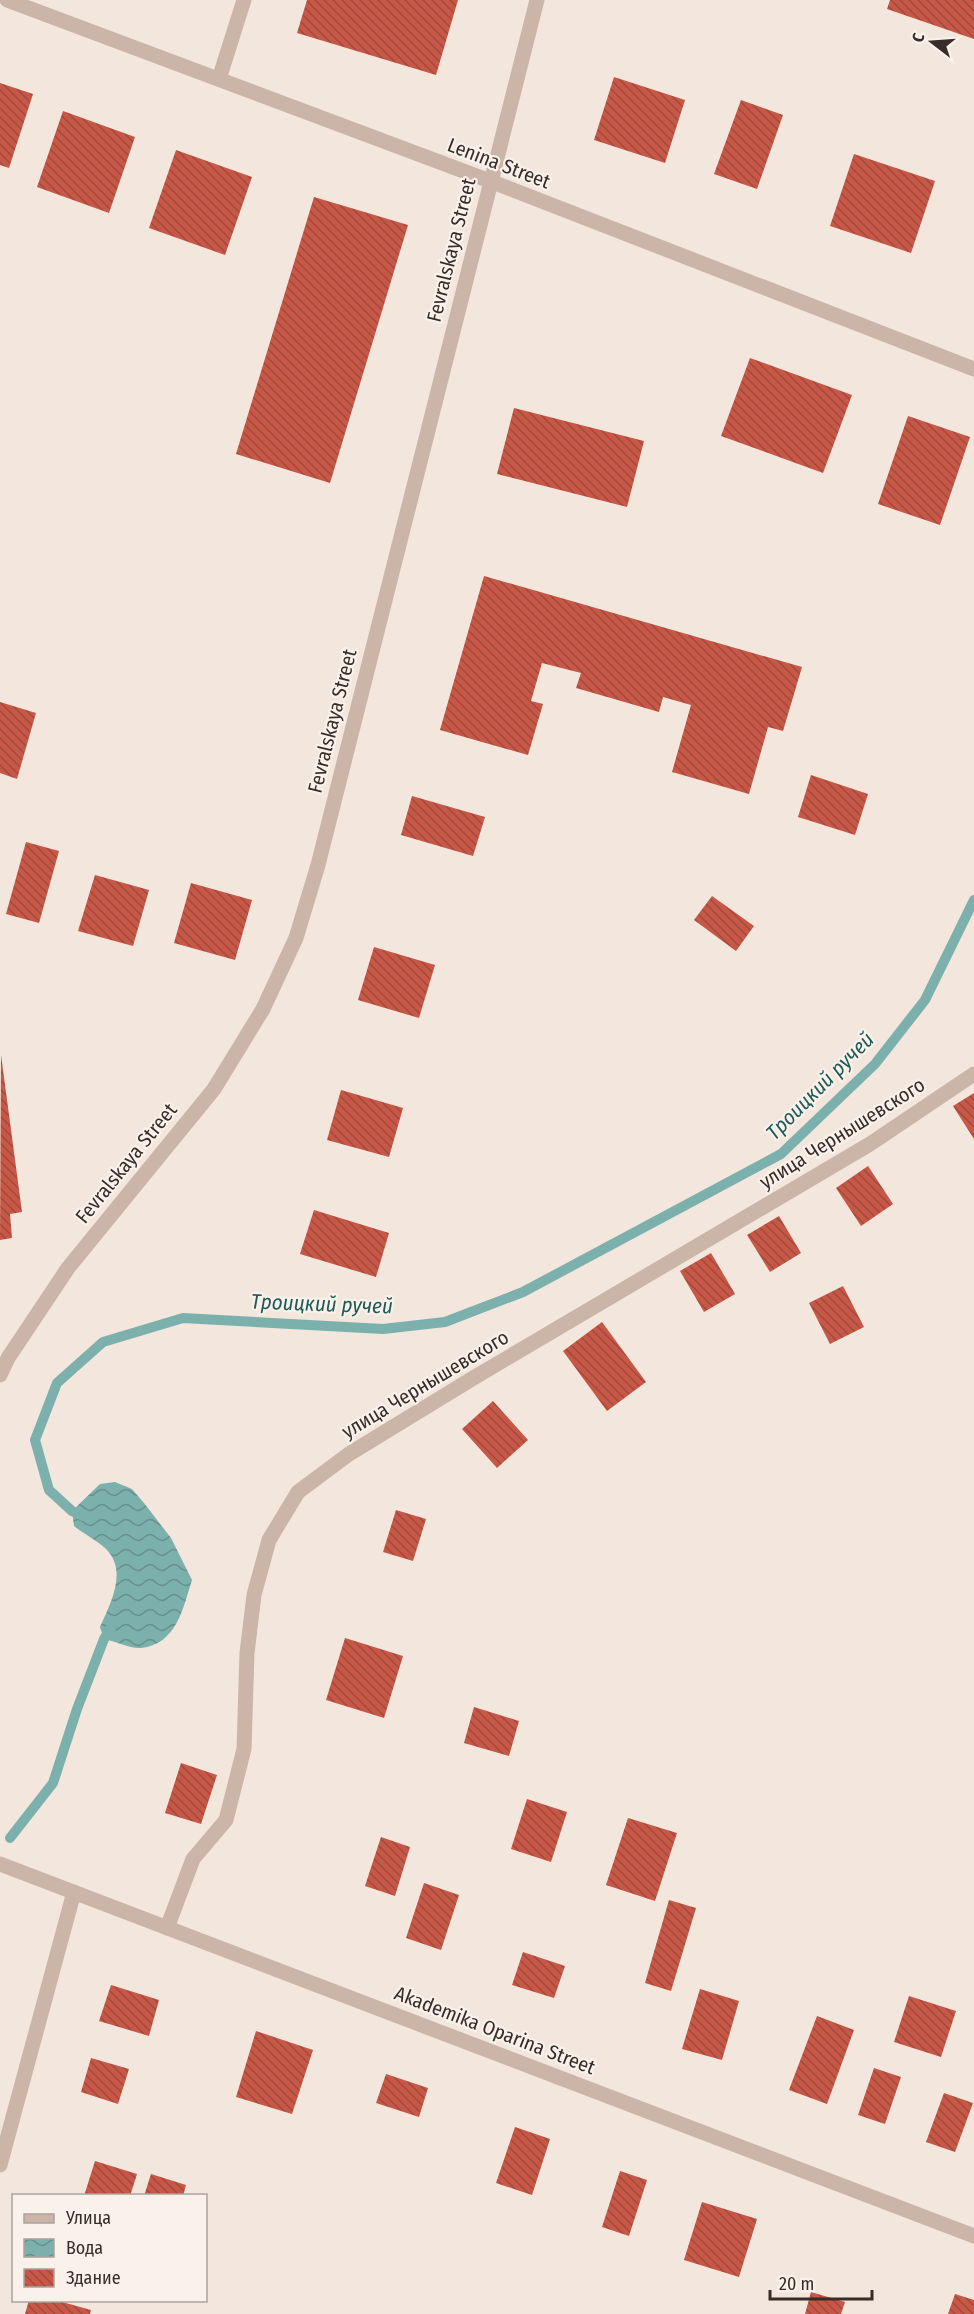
<svg xmlns="http://www.w3.org/2000/svg" width="974" height="2314" viewBox="0 0 974 2314" font-family="'Fira Sans Condensed',sans-serif">
	<style>
		.water { fill: url(#water-waves) }
		.lines { fill: none; stroke-linecap: round; stroke-linejoin: round }
		.stream { stroke: #7cb0ac; stroke-width: 10 }
		.building { fill: url(#building-back-hatch) }
		.service { stroke: #cbb5a9; stroke-width: 15 }
		.minor { stroke: #cbb5a9; stroke-width: 15 }
		.tertiary { stroke: #cbb5a9; stroke-width: 15 }
		.labels { text-anchor: middle; stroke-width: 4.5; stroke-linejoin: round; paint-order: stroke }
		.street-label { font-size: 20px; fill: #382c29; stroke: #faf1ea }
		.water-label { font-size: 21px; font-style: italic; fill: #1e5a57; stroke: #faf1ea }
	</style>
	<defs>
		<pattern id="water-waves" width="16" height="10" patternUnits="userSpaceOnUse" patternTransform="scale(1.5)"><rect width="16" height="10" fill="#7cb0ac"/><path d="M0 5q4-4 8 0t8 0" fill="none" stroke="#678f8c"/></pattern>
		<pattern id="building-back-hatch" width="6" height="6" patternUnits="userSpaceOnUse" patternTransform="scale(1.5)"><rect width="6" height="6" fill="#c75847"/><path d="M-1 5l2 2M0 0l6 6M5-1l2 2" fill="none" stroke="#a3493b"/></pattern>
	</defs>
	<rect width="100%" height="100%" fill="#f3e6dd"/>
	<path class="water" d="M115,1482l17,7 12,14 27,35 21,42c-9,28 -15,64 -51,68 -10,1 -26,-7 -37,-9l-4,-12c10,-23 29,-57 5,-79 -9,-8 -21,-14 -31,-22l-2,-15 28,-27z"/>
	<g class="lines">
		<path class="stream" d="M83,1516l-11,-5 -23,-21 -14,-50 22,-57 46,-41 80,-24 200,11 62,-7 78,-30 258,-138 94,-90 50,-64 49,-100
			M10,1838l43,-55 24,-74 27,-70 7,-11"/>
	</g>
	<path class="building" d="M307,0h151l-22,75 -139,-42z
		M890,0h84v39l-87,-30z
		M614,77l71,23 -20,63 -71,-23z
		M0,83l33,11 -24,74 -9,-3z
		M741,100l42,15 -26,74 -43,-15z
		M63,111l72,26 -26,76 -72,-26z
		M176,150l76,27 -27,78 -76,-27z
		M854,154l81,27 -24,72 -81,-27z
		M314,197l94,28 -78,258 -94,-29z
		M750,358l102,37 -29,78 -102,-37z
		M514,408l130,33 -17,66 -130,-33z
		M908,416l62,21 -30,88 -62,-21z
		M484,576l318,91 -19,64 -15,-4 -19,67 -77,-22 19,-67 -28,-8 -4,15 -83,-24 5,-15 -39,-10 -11,38 12,3 -15,51 -88,-25z
		M0,702l36,11 -19,66 -17,-6z
		M811,775l57,19 -13,41 -57,-18z
		M412,796l73,21 -12,39 -72,-21z
		M26,842l33,9 -20,72 -33,-9z
		M95,875l54,15 -16,56 -55,-15z
		M191,883l61,17 -17,60 -61,-17z
		M712,896l42,30 -18,25 -42,-31z
		M374,947l61,18 -16,53 -61,-18z
		M1,1055l21,157 -12,2 2,24 -12,2z
		M341,1090l62,18 -14,49 -62,-17z
		M974,1093v46l-21,-33z
		M868,1166l25,38 -32,22 -25,-38z
		M314,1210l75,23 -13,44 -76,-23z
		M779,1216l22,37 -31,19 -23,-37z
		M711,1253l24,41 -31,18 -24,-41z
		M843,1286l21,41 -34,17 -21,-41z
		M602,1322l44,60 -39,29 -44,-60z
		M493,1401l35,39 -31,28 -35,-39z
		M396,1510l30,9 -13,42 -30,-9z
		M345,1638l58,18 -19,62 -58,-18z
		M474,1707l45,14 -10,35 -45,-13z
		M181,1763l36,12 -16,49 -36,-11z
		M527,1799l40,13 -16,50 -40,-13z
		M628,1818l49,15 -22,68 -49,-16z
		M381,1837l29,10 -15,49 -30,-10z
		M424,1883l35,12 -18,55 -35,-12z
		M669,1900l27,8 -25,83 -26,-8z
		M523,1952l42,14 -11,32 -42,-13z
		M111,1985l48,15 -10,36 -50,-15z
		M700,1989l39,12 -17,59 -40,-11z
		M909,1996l47,15 -15,46 -47,-15z
		M817,2016l37,14 -27,74 -38,-14z
		M256,2031l57,19 -21,64 -56,-17z
		M91,2058l38,11 -11,35 -37,-12z
		M874,2068l27,9 -16,47 -27,-9z
		M386,2074l42,14 -9,29 -43,-14z
		M944,2093l29,10 -18,49 -29,-10z
		M515,2127l35,12 -18,56 -36,-12z
		M95,2161l42,13 -7,22h-46z
		M620,2171l27,9 -18,56 -27,-9z
		M151,2174l35,11 -3,11h-39z
		M702,2202l55,17 -18,58 -55,-17z
		M811,2292l34,10 -4,12h-36z
		M955,2294l19,6v14h-26z
		M29,2300h26l36,10 -1,4h-65z"/>
	<g class="lines">
		<path class="service" d="M219,79l25,-79"/>
		<path class="minor" d="M0,1375l8,-17 60,-90 146,-179 49,-80 33,-71 22,-73 219,-865
			M0,1864l974,372
			M167,1928l26,-69 33,-39 18,-71 3,-96 7,-58 15,-55 29,-48 51,-38 126,-77 395,-233 104,-70
			M0,2165l74,-273"/>
		<path class="tertiary" d="M7,0l483,181 484,188"/>
	</g>
	<g class="labels">
		<g class="street-label">
			<text transform="translate(499 163) rotate(21)" y="7">Lenina Street</text>
			<text transform="translate(451 250) rotate(-76)" y="7">Fevralskaya Street</text>
			<text transform="translate(332 721) rotate(-76)" y="7">Fevralskaya Street</text>
			<text transform="translate(842 1133) rotate(-32)" y="7">улица Чернышевского</text>
			<text transform="translate(126 1163) rotate(-51)" y="7">Fevralskaya Street</text>
			<text transform="translate(425 1384) rotate(-31)" y="7">улица Чернышевского</text>
			<text transform="translate(495 2030) rotate(21)" y="7">Akademika Oparina Street</text>
		</g>
		<g class="water-label">
			<text transform="translate(820 1086) rotate(-45)" y="7">Троицкий ручей</text>
			<text transform="translate(322 1304) rotate(2)" y="7">Троицкий ручей</text>
		</g>
	</g>
	<rect x="12" y="2194" width="195" height="108" fill="#faf1ea" stroke="#aca29d" stroke-width="1.5"/>
	<rect x="24" y="2214" width="30" height="9" fill="#cbb5a9" stroke="#aca29d" stroke-width="1.5"/>
	<text x="66" y="2224" font-size="18" fill="#382c29">Улица</text>
	<rect x="24" y="2239" width="30" height="18" fill="url(#water-waves)" stroke="#aca29d" stroke-width="1.5"/>
	<text x="66" y="2254" font-size="18" fill="#382c29">Вода</text>
	<rect x="24" y="2269" width="30" height="18" fill="url(#building-back-hatch)" stroke="#aca29d" stroke-width="1.5"/>
	<text x="66" y="2284" font-size="18" fill="#382c29">Здание</text>
	<g transform="translate(932 42) rotate(287)" stroke="#faf1ea" stroke-width="4.5" paint-order="stroke">
	<path d="M0-4.5L10 22L0 15L-10 22Z" fill="#382c29"/>
	<text y="-9" font-size="16" font-weight="bold" text-anchor="middle" fill="#382c29">С</text>
	</g>
	<path d="M770 2290v9h102v-9" fill="none" stroke="#382c29" stroke-width="3"/>
	<text x="779" y="2290" font-size="18" fill="#382c29" stroke="#faf1ea" stroke-width="4.5" paint-order="stroke">20 m</text>
</svg>
